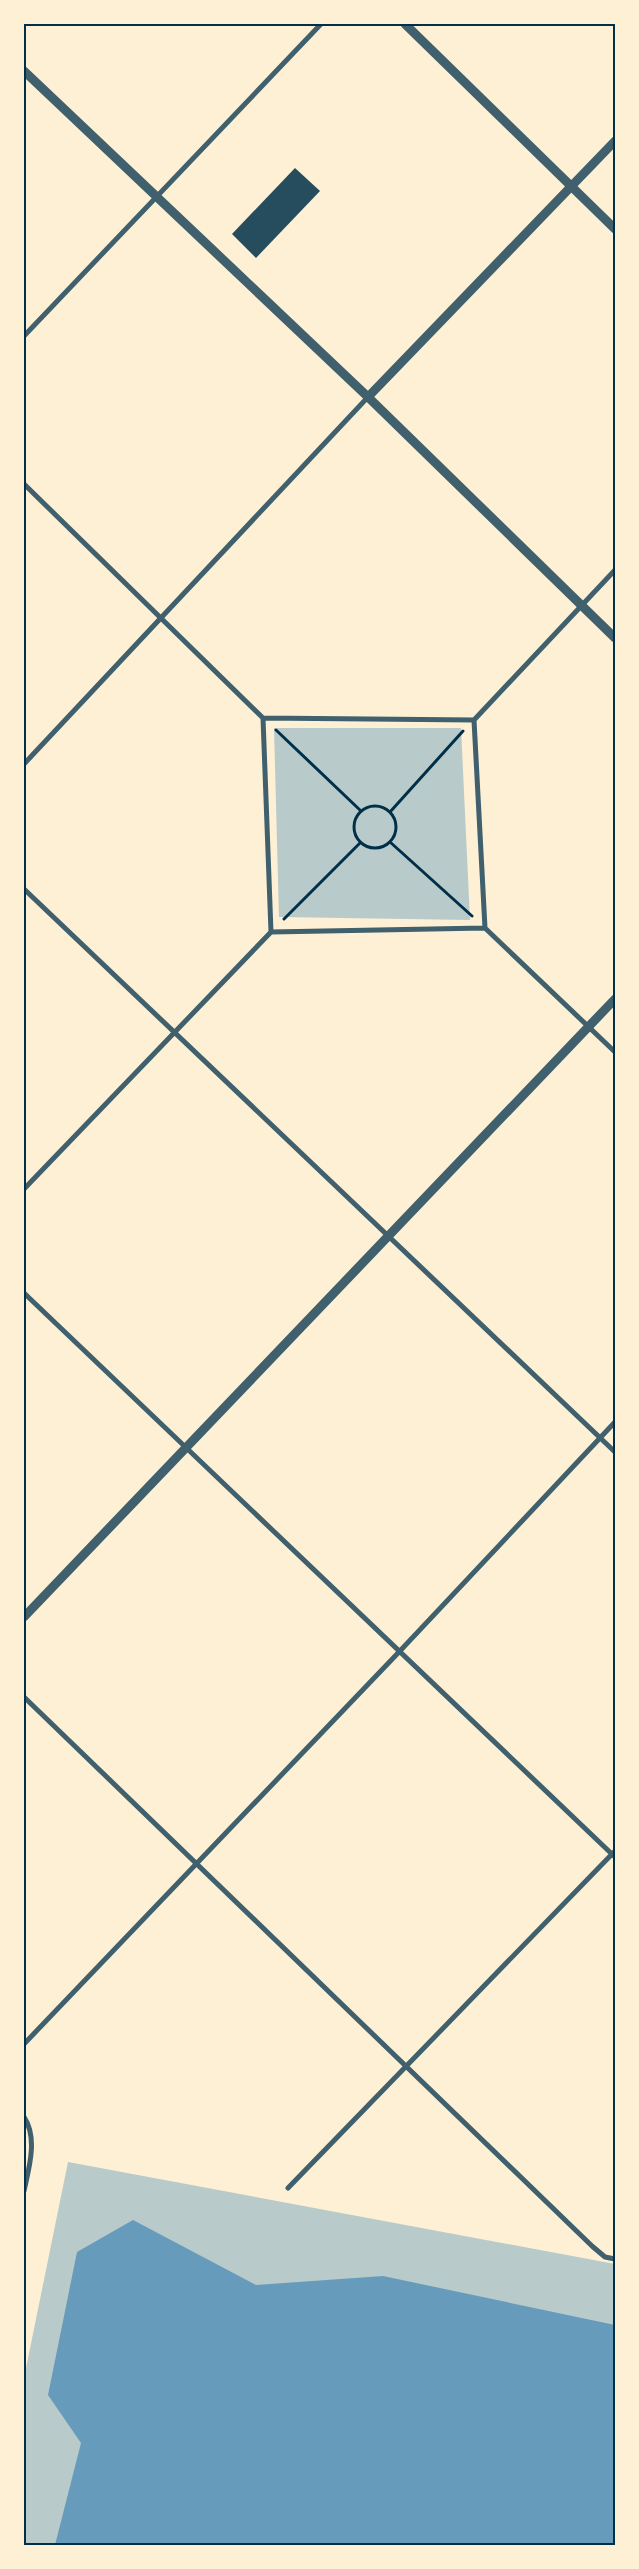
<svg xmlns="http://www.w3.org/2000/svg" width="639" height="2569" viewBox="0 0 639 2569" font-family="'Crimson Pro',serif">
	<style>
		.green { fill: #b9caca }
		.water { fill: #669bbc }
		.building { fill: #264d5e }
		.lines { fill: none; stroke-linecap: round; stroke-linejoin: round }
		.path { stroke: #003049; stroke-width: 3 }
		.minor { stroke: #3f606c; stroke-width: 5 }
		.tertiary { stroke: #3f606c; stroke-width: 9 }
		.neatline { fill: none; stroke: #003049; stroke-width: 2 }
	</style>
	<rect width="100%" height="100%" fill="#fdf0d5"/>
	<path class="green" d="M274,728h187l9,192 -191,-3z
		M68,2162l547,102v281h-591v-167z"/>
	<path class="water" d="M133,2220l123,65 127,-9 232,49v220h-560l26,-102 -33,-48 29,-143z"/>
	<path class="building" d="M295,168l25,23 -64,67 -24,-24z"/>
	<g class="lines">
		<path class="path" d="M276,730l85,81
			M354 827a21 21 0 1 1 42 0a21 21 0 1 1-42 0Z
			M390,812l73,-81
			M390,842l82,74
			M284,919l76,-76"/>
		<path class="minor" d="M24,336l297,-312
			M24,484l239,234 8,214
			M263,718l211,2
			M474,720l11,208 130,124
			M474,720l141,-150
			M24,764l344,-367
			M24,889l591,563
			M271,932l214,-4
			M24,1189l247,-257
			M24,1293l591,564
			M24,1697l568,549 13,11 10,2
			M24,2044l375,-392 216,-230
			M24,2117c14,21 5,51 0,74
			M288,2188l327,-337"/>
		<path class="tertiary" d="M405,24l210,205
			M24,71l344,326 247,241
			M368,397l247,-256
			M24,1617l591,-618"/>
	</g>
	<rect width="639" height="2569" fill="none" stroke="#fdf0d5" stroke-width="50"/>
	<rect x="25" y="25" width="589" height="2519" class="neatline"/>
</svg>
